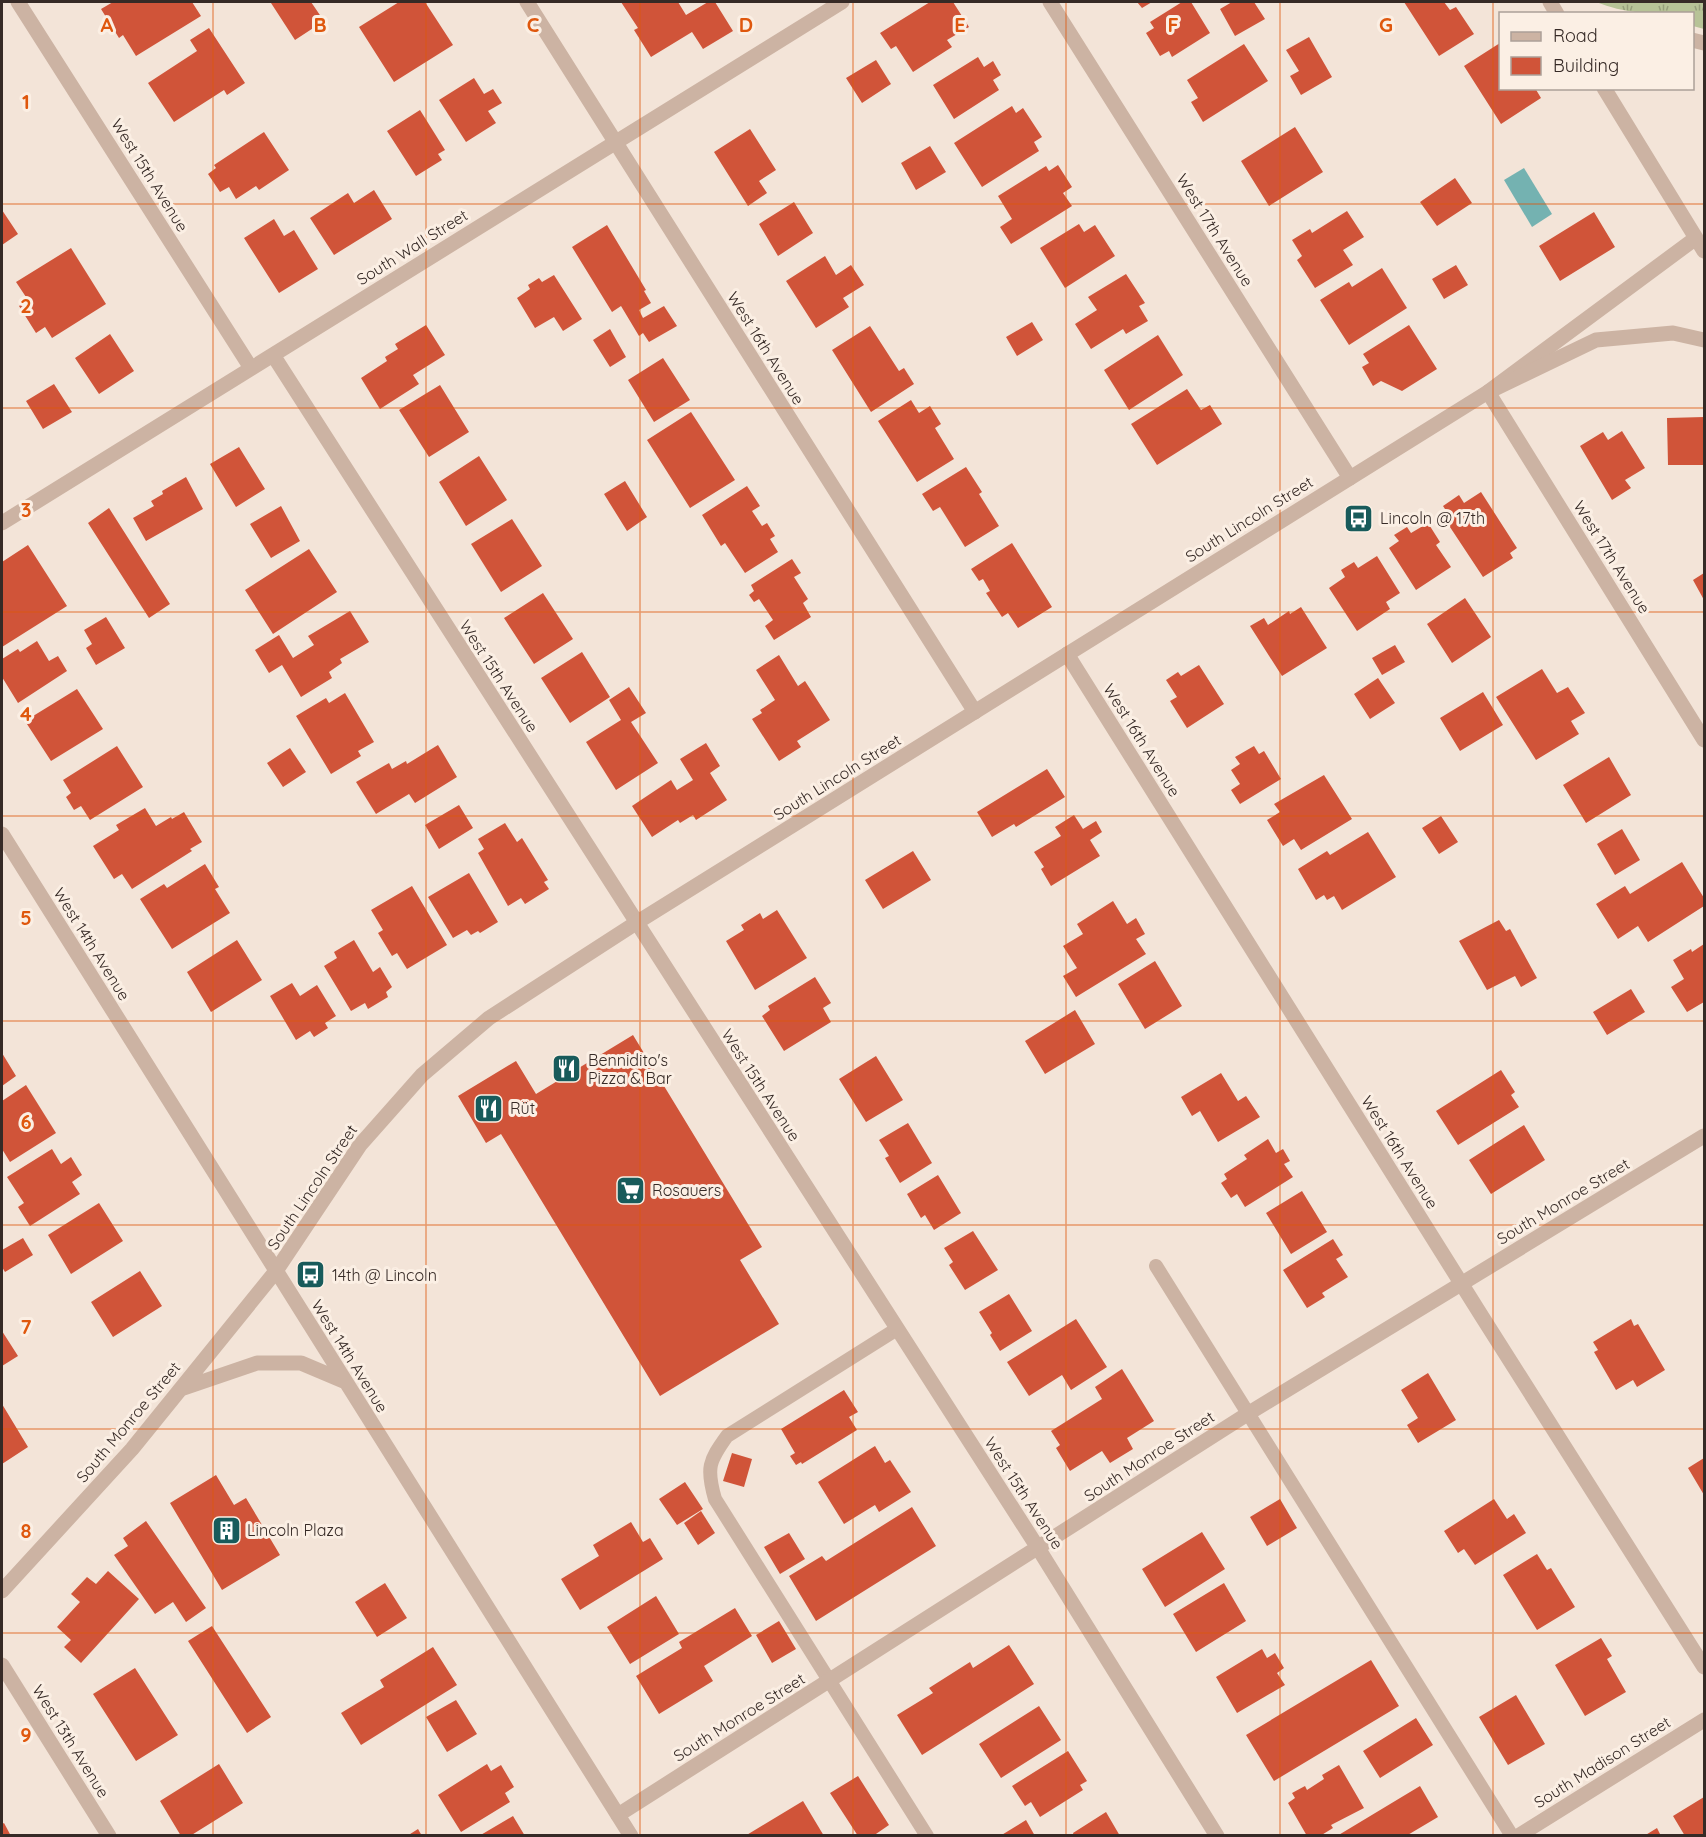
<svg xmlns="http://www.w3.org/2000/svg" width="1706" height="1837" viewBox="0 0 1706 1837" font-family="Quicksand,sans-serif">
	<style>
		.park { fill: url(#park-tufts) }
		.water { fill: #74b2b1 }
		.building { fill: #d05439 }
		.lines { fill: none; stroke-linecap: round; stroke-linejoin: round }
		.service { stroke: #ccb3a3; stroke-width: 14 }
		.minor { stroke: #ccb3a3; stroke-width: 15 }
		.tertiary { stroke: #ccb3a3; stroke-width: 15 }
		.grid { fill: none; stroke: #df570d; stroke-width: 1.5; stroke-opacity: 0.55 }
		.labels { text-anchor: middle; stroke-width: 6; stroke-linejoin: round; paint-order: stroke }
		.street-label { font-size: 16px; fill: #362a26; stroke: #fbefe4 }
		.poi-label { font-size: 16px; fill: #362a26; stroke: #fbefe4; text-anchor: start }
		.grid-label { font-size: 20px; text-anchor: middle; font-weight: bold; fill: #df570d; stroke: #fbefe4; stroke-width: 6; stroke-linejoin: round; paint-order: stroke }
	</style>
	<defs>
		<pattern id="park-tufts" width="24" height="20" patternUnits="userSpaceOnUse" patternTransform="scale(1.5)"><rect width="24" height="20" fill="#b7c397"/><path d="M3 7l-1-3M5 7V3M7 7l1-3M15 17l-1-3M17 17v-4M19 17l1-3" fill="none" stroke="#969f7b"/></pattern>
	</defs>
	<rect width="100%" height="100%" fill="#f3e4d8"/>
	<path class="park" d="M1596,2h108v27l-11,-3 -1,-12c-35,0 -63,1 -96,-12z"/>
	<path class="water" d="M1524,168l28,46 -20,13 -28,-47z"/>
	<path class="building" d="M113,2h79l9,14 -65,40 -13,-21 -4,3 -18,-29z
		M273,2h38l13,19 -29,19 -24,-37z
		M399,2h26l28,43 -59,37 -35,-55z
		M621,2h57l8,13 22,-13h7l18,29 -30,18 -11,-17 -41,25 -17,-27 4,-2z
		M930,2h23l16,25 -22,13 5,7 -39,25 -17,-26 -5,3 -11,-16z
		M1137,2h15l-10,6z
		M1182,2h9l19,31 -38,24 -3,-6 -9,5 -14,-23 8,-5 -4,-6z
		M1232,2h22l11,17 -30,17 -15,-27z
		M1404,2h40l6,8 6,-3 18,27 -35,22z
		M209,28l36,55 -18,12 -3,-5 -50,32 -26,-39 49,-32 -7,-11z
		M1309,37l23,40 -31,18 -11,-19 9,-5 -13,-21z
		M1500,43v45h35l6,10 -40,26 -37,-58z
		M1244,44l24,37 -65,41 -12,-20 7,-4 -11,-18z
		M978,57l6,10 9,-6 8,14 -8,5 6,10 -45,29 -21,-34z
		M876,60l15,24 -29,19 -16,-25z
		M474,78l10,16 9,-5 9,14 -14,8 8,12 -30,19 -27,-42z
		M1012,106l4,7 7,-5 19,29 -8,5 5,9 -57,36 -28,-44z
		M420,110l25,40 -7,4 4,6 -26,16 -29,-45z
		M1295,127l28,45 -54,34 -28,-45z
		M750,129l26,41 -17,11 8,12 -19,13 -34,-54z
		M264,132l25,38 -30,20 -3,-4 -20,13 -7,-12 -9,5 -12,-18 8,-6 -2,-3z
		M930,146l16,26 -30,18 -15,-27z
		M1058,165l14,22 -9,6 9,13 -61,38 -11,-17 12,-8 -14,-23 48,-30 3,5z
		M1455,178l17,25 -35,23 -17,-24z
		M374,190l18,29 -58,36 -24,-37 38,-25 6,10z
		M794,202l19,31 -35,23 -19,-32z
		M2,210l16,24 -16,11z
		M1347,211l17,26 -21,13 10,15 -38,23 -18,-28 5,-4 -10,-16 18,-11 2,4z
		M1594,212l21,35 -55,34 -21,-35z
		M274,219l10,17 10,-6 24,39 -39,24 -35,-55z
		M1079,224l5,8 11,-7 20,31 -50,32 -25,-40z
		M607,225l39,65 -2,1 7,12 -12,7 4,8 21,-12 13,20 -28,16 -6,-9 -4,3 -18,-30 -9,6 -40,-65z
		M71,248l35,56 -54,34 -7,-11 -9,6 -17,-27 9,-6 -12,-18z
		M825,256l11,19 15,-10 13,20 -21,13 6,9 -33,21 -30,-47z
		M1456,265l12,20 -24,14 -12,-20z
		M1382,268l25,40 -58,37 -29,-45 29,-18 3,5z
		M1126,274l19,29 -6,3 9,15 -22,13 -3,-5 -32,20 -16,-25 22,-14 -9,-13z
		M554,275l28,44 -19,12 -9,-14 -19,11 -18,-30 13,-9 -2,-4 11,-7 3,4z
		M1032,322l11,18 -26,16 -11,-19z
		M426,325l19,30 -32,20 6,9 -39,25 -19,-31 26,-17 -2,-4 13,-8 -3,-5z
		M1409,325l28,44 -35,22 -21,-10 -8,5 -11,-19 7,-4 -6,-9z
		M870,326l29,45 5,-3 10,16 -43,28 -39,-62z
		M610,329l16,28 -16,10 -17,-27z
		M110,334l24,37 -35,23 -24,-36z
		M1158,335l25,40 -54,35 -25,-40z
		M663,358l27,42 -36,22 -26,-42z
		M54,384l18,28 -29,17 -17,-28z
		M440,385l29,47 -40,25 -30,-47z
		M1187,389l14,21 9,-5 12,19 -65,41 -26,-41z
		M911,400l8,13 11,-7 11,18 -6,4 19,31 -37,23 -39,-61z
		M691,412l44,68 -45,28 -43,-68z
		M1704,417v48h-36l-1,-47z
		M1622,431l23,37 -20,12 6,8 -19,12 -32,-54 23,-14 5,8z
		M239,447l26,42 -29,18 -26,-43z
		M479,456l28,44 -41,26 -27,-44z
		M966,467l16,25 -3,2 20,32 -34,21 -25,-40 -7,4 -11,-17z
		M186,477l17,32 -57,32 -13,-23 21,-12 -3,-5 12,-7 -1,-3z
		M625,481l22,36 -20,14 -23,-37z
		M747,486l13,20 -8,5 10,15 5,-3 8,13 -5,3 8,13 -33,21 -20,-30 -4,3 -19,-31z
		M1481,492l36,56 -7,5 3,5 -30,19 -39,-59 5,-3 -6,-9 16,-11 5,8z
		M281,506l19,35 -29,17 -21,-34z
		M109,508l61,96 -21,14 -61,-95z
		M512,519l30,47 -41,26 -30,-48z
		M1428,523l12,19 -4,3 15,22 -35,23 -27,-42 10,-7 -5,-6 13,-8 4,6z
		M1012,543l40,64 -34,21 -10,-15 -6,4 -16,-24 4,-2 -7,-12 -4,2 -8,-12z
		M28,545l39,61 -65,41v-85z
		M309,549l28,43 -64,42 -28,-44z
		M1377,556l23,37 -14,9 4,7 -33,22 -28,-43 16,-11 -4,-7 13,-8 4,6z
		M792,559l9,14 -7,4 14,22 -5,4 8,14 -37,23 -9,-14 8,-6 -14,-21 -5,3 -5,-7 5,-4 -3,-6z
		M1704,573v27l-11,-20z
		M543,593l30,46 -39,25 -30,-46z
		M1465,598l26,39 -39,26 -25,-39z
		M1301,607l26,41 -45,28 -32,-50 14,-8 4,7 21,-14 1,3z
		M350,611l19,31 -29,17 2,4 -13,9 3,6 -31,19 -19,-32 -13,8 -14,-23 24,-15 14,23 21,-13 -6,-9z
		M106,617l19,31 -29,17 -10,-17 6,-4 -8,-14z
		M37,641l12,20 9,-5 9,15 -49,32 -16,-26v-18l16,-10 2,3z
		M1395,645l10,17 -23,13 -10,-17z
		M582,652l28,45 -40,26 -29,-45z
		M779,655l19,31 7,-5 25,39 -33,21 4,6 -22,14 -27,-42 10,-6 -2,-3 15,-10 -19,-30z
		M1199,665l25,39 -37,24 -17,-27 7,-4 -11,-17 12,-8 3,4z
		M1542,669l15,24 11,-6 17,26 -14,8 8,13 -43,26 -40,-63z
		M1378,678l17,25 -25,16 -16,-25z
		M629,687l17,26 -15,9 27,41 -42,27 -30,-48 35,-22 -12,-20z
		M77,689l26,40 -52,32 -26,-40z
		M1483,692l20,33 -43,26 -20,-33z
		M345,693l29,49 -16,9 3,5 -30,18 -35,-58 30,-18 3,5z
		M706,743l14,23 -10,7 17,27 -31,20 -3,-5 -13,8 -2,-3 -26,17 -20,-31 39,-26 6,10 16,-10 -13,-21z
		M438,745l19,32 -42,26 -6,-9 -33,20 -20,-32 33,-19 3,6 14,-8 1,3z
		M117,746l26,41 -53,33 -9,-14 -7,4 -8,-13 5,-4 -8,-13z
		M1254,746l5,8 5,-3 17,28 -41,25 -9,-14 9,-6 -9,-14 9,-6 -5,-7z
		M290,748l16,24 -23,15 -16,-24z
		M1609,757l22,38 -45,28 -23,-38z
		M1047,769l18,28 -49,30 -2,-3 -22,13 -15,-25z
		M1324,775l28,44 -51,31 -7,-11 -11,7 -16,-26 13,-8 -6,-8z
		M459,805l14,23 -34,21 -14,-24z
		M145,808l11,18 15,-9 1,2 12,-7 18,30 -12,7 2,2 -60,38 -10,-15 -8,5 -21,-33 26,-16 -3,-5z
		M1074,815l9,14 13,-8 6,11 -12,8 10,16 -49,30 -10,-17 3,-2 -10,-15 27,-16 -6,-9z
		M1441,816l17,26 -19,12 -17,-26z
		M505,823l12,19 5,-4 26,42 -4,2 5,7 -24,15 -4,-6 -13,8 -30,-53 6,-4 -6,-10z
		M1622,829l18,31 -25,15 -18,-31z
		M1368,832l28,45 -54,33 -8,-14 -7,4 -3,-5 -8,5 -18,-31 29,-18 3,4z
		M913,851l18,29 -48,29 -18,-29z
		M1682,862l22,36v8l-56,36 -10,-16 -20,13 -22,-35 29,-18 5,8z
		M205,864l14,23 -4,2 15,24 -58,36 -32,-50 24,-15 3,4z
		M469,873l29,49 -18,11 -2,-2 -7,4 -4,-5 -14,8 -25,-41z
		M412,886l35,59 -40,24 -10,-16 -5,3 -14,-23 5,-3 -12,-20z
		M1113,901l14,23 9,-6 9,16 -9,5 10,15 -70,43 -13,-21 14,-8 -14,-22 20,-12 -6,-10z
		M777,910l30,48 -52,32 -29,-49 18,-11 -3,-5 19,-12 3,6z
		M1499,920l7,11 4,-2 27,49 -16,9 -6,-11 -28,14 -28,-49z
		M237,940l25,40 -51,32 -24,-40z
		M354,940l19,32 7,-5 12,20 -6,5 2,5 -20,12 -3,-6 -14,8 -27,-45 13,-8 -3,-6z
		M1704,944v58l-17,10 -16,-25 13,-8 -11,-19 18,-11 1,3z
		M1155,961l27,45 -37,23 -27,-45z
		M815,977l16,26 -8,5 8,14 -47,29 -22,-35 8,-6 -2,-4z
		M292,983l8,13 17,-11 19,31 -11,7 3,5 -14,9 -4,-6 -14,9 -26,-44z
		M1631,989l14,23 -38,23 -14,-23z
		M1075,1010l20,34 -50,30 -20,-33z
		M633,1035l129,212 -22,13 39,64 -119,72 -159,-262 -15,9 -28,-47 58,-35 20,33z
		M2,1053l14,23 -14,10z
		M876,1056l27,44 -37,22 -27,-43z
		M1501,1070l14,22 -4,3 8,12 -61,38 -22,-34z
		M1221,1073l17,28 8,-5 14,21 -42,25 -18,-31 -8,5 -11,-19z
		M26,1085l30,48 -46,29 -8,-13v-48z
		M908,1123l24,40 -32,20 -15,-25 4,-2 -10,-16z
		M1524,1125l21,35 -54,34 -22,-34z
		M1268,1139l8,14 7,-4 7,12 -6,3 9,13 -48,30 -8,-13 -6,4 -10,-15 6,-4 -3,-5 23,-15 -3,-4z
		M52,1149l9,15 10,-7 11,18 -10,7 8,12 -50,32 -12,-19 6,-4 -17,-26z
		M938,1175l23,38 -27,17 -9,-15 -4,3 -14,-24z
		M1302,1191l25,41 -36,22 -25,-41z
		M99,1203l24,38 -52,33 -23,-39z
		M973,1231l25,39 -33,20 -16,-25 4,-3 -9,-14z
		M23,1238l10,17 -28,17 -3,-5v-17z
		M1333,1239l10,16 -7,4 12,18 -26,16 3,4 -18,11 -24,-38z
		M140,1271l22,35 -49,31 -22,-35z
		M1009,1294l23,37 -32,20 -10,-16 2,-2 -13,-21z
		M1076,1319l31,48 -36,23 -9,-15 -33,21 -22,-34z
		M1631,1319l3,7 4,-2 27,46 -28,17 -4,-7 -17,10 -22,-38 4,-2 -5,-8z
		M2,1331l16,25 -16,10z
		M1122,1369l32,52 -27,17 6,11 -23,14 -8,-12 -32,20 -14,-23 4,-3 -9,-14 51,-32 -7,-12z
		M1428,1373l28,47 -38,23 -11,-18 11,-7 -17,-28z
		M844,1390l14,22 -9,5 8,13 -55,34 -1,-2 -5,3 -6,-9 5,-3 -14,-24z
		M2,1404l26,43 -26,17z
		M875,1446l10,17 5,-3 21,32 -32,20 -4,-7 -31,19 -26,-42z
		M732,1453l20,6 -8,28 -21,-6z
		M1704,1458v37l-16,-27z
		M216,1475l18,30 12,-7 34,57 -58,35 -52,-87z
		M685,1482l18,27 -26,16 -18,-26z
		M1280,1499l17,29 -30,18 -17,-29z
		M1494,1499l13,20 7,-5 12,19 -51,32 -11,-16 -6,4 -14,-22z
		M912,1507l24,39 -120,75 -27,-45 33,-20 4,5z
		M701,1511l14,22 -17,12 -14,-22z
		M146,1521l60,87 -20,14 -13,-20 -18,12 -41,-59 14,-9 -5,-8z
		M631,1522l12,20 7,-4 13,21 -83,51 -19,-31 38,-23 -6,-11z
		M1202,1532l23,37 -60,38 -23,-38z
		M789,1533l16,26 -25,15 -16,-27z
		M1537,1554l10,16 4,-2 24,39 -38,23 -34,-55z
		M108,1571l31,28 -58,64 -17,-16 7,-7 -14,-13 23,-25 -9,-8 16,-17 9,7z
		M385,1583l22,35 -30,19 -22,-35z
		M1224,1583l22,38 -50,31 -23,-38z
		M656,1596l23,38 -49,30 -23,-37z
		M735,1608l17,28 -48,30 9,15 -54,33 -23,-38 46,-28 -3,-6z
		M779,1621l17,28 -24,14 -16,-28z
		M212,1626l59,91 -24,16 -59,-92z
		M1601,1638l11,18 -5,3 19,33 -41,24 -30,-51z
		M1009,1645l25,39 -112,71 -25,-40 36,-22 -4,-5 41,-26 3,6z
		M433,1647l24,38 -96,60 -20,-32 43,-26 -4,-7z
		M1262,1649l5,9 8,-5 9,15 -7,5 8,12 -48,28 -21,-36z
		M1371,1660l28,46 -125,75 -28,-46z
		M135,1668l43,67 -42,26 -43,-67z
		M1516,1695l29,49 -37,21 -29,-48z
		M456,1700l21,34 -30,18 -21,-35z
		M1039,1706l22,34 -60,38 -22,-34z
		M1416,1718l17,27 -53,33 -17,-27z
		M1068,1751l19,30 -7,4 3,5 -43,27 -9,-15 -6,4 -13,-20z
		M219,1764l24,39 -53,33h-9l-21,-35z
		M487,1764l4,7 10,-6 13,22 -9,6 5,9 -49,30 -23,-37z
		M1339,1765l25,43 -33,17 2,3 -13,8h-13l-19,-33 7,-5 -3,-5 13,-7 2,4 17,-11 -2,-4z
		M858,1776l31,49 -16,11h-15l-28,-43z
		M1420,1786l18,31 -32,19h-69z
		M1704,1797v39h-19l-12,-20z
		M803,1801l21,35h-79z
		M1106,1812l14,24h-46l-1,-3z
		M513,1816l12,20h-46z
		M1026,1820l9,16h-35z
		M4,1823l7,13h-9v-12z
		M1657,1828l4,8h-17z
		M418,1829l4,7h-15z"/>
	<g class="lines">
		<path class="service" d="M1156,1266l356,570
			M897,1329l-170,107c-18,25 -21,32 -12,63l212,337"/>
		<path class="minor" d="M18,2l233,366
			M527,2l448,710
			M1050,2l300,476
			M1550,2l7,12
			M1692,40l12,3
			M1604,88l100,163
			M1696,238l-208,154 216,348
			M273,355l765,1193 179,288
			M2,523l840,-521
			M1067,654l414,661 223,352
			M2,1665l107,171
			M618,1815l631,-402 455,-277
			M1518,1836l186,-116"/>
		<path class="tertiary" d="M2,834l629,1002
			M181,1389l76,-26h44l45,19
			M2,1591l130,-142 144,-178 84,-126 62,-70 67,-57 147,-95 852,-531 108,-52 77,-7 31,7"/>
	</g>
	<path class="grid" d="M213,2v1834M426,2v1834M640,2v1834M853,2v1834M1066,2v1834M1280,2v1834M1493,2v1834M2,204h1702M2,408h1702M2,612h1702M2,816h1702M2,1021h1702M2,1225h1702M2,1429h1702M2,1633h1702"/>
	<defs>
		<symbol id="bus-square" viewBox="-11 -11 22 22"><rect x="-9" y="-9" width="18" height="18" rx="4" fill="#185b5b" stroke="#fbefe4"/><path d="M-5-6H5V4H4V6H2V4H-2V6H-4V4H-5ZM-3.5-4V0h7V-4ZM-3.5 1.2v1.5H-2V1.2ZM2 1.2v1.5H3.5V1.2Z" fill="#fff"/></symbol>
		<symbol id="restaurant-square" viewBox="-11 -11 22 22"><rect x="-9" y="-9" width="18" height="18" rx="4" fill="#185b5b" stroke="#fbefe4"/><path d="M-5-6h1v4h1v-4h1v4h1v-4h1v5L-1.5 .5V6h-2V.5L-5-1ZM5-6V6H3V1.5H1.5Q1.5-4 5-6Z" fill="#fff"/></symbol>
		<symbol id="supermarket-square" viewBox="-11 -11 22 22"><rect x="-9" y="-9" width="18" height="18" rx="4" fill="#185b5b" stroke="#fbefe4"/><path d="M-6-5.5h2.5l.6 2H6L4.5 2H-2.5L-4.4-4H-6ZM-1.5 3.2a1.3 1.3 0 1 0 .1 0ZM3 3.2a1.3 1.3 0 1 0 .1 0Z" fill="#fff"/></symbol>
		<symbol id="building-square" viewBox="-11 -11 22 22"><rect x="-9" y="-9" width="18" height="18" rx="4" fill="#185b5b" stroke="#fbefe4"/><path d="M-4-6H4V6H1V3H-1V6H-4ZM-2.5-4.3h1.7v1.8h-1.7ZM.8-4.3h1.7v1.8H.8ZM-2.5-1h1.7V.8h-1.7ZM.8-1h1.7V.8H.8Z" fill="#fff"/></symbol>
	</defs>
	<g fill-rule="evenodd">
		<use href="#bus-square" x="1342" y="502" width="33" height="33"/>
		<use href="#restaurant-square" x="550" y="1052" width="33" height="33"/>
		<use href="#restaurant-square" x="472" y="1092" width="33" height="33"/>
		<use href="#supermarket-square" x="614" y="1174" width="33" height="33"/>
		<use href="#bus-square" x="294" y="1258" width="33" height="33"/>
		<use href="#building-square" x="210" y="1514" width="33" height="33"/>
	</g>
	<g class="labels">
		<g class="street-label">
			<text transform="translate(150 175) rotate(58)" y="6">West 15th Avenue</text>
			<text transform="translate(1215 230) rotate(58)" y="6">West 17th Avenue</text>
			<text transform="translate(412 247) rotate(-32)" y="6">South Wall Street</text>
			<text transform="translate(766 348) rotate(58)" y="6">West 16th Avenue</text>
			<text transform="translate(1249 519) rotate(-32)" y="6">South Lincoln Street</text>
			<text transform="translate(1612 557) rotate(58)" y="6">West 17th Avenue</text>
			<text transform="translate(499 676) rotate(57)" y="6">West 15th Avenue</text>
			<text transform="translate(1142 740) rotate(58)" y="6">West 16th Avenue</text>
			<text transform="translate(837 777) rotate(-32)" y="6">South Lincoln Street</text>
			<text transform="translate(92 944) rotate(58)" y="6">West 14th Avenue</text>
			<text transform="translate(761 1085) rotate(57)" y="6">West 15th Avenue</text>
			<text transform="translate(1400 1152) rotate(58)" y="6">West 16th Avenue</text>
			<text transform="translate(312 1187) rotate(-56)" y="6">South Lincoln Street</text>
			<text transform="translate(1563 1201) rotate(-31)" y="6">South Monroe Street</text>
			<text transform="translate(350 1356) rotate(58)" y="6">West 14th Avenue</text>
			<text transform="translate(128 1422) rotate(-50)" y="6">South Monroe Street</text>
			<text transform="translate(1149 1456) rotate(-33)" y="6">South Monroe Street</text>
			<text transform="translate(1024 1493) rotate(57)" y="6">West 15th Avenue</text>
			<text transform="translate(739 1717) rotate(-32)" y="6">South Monroe Street</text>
			<text transform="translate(71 1741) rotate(58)" y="6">West 13th Avenue</text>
			<text transform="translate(1602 1762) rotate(-32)" y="6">South Madison Street</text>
		</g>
		<g class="poi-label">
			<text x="1380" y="524">Lincoln @ 17th</text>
			<text x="588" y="1066">Bennidito's<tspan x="588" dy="18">Pizza &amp; Bar</tspan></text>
			<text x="510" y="1114">Rüt</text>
			<text x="652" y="1196">Rosauers</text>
			<text x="332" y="1281">14th @ Lincoln</text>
			<text x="247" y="1536">Lincoln Plaza</text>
		</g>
	</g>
	<g class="grid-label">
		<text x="107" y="32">A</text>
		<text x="320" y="32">B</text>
		<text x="533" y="32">C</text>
		<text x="746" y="32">D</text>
		<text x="960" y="32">E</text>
		<text x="1173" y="32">F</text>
		<text x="1386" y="32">G</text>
		<text x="26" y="109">1</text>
		<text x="26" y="313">2</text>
		<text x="26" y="517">3</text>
		<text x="26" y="721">4</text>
		<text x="26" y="925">5</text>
		<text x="26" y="1129">6</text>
		<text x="26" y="1334">7</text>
		<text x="26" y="1538">8</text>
		<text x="26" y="1742">9</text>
	</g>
	<rect width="1706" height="1837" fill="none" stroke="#362a26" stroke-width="6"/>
	<rect x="1499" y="12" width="195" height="78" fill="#fbefe4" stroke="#aca098" stroke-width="1.5"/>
	<rect x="1511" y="32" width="30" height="9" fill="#ccb3a3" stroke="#aca098" stroke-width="1.5"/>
	<text x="1553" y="42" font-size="18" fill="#362a26">Road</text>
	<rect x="1511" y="57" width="30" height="18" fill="#d05439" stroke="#aca098" stroke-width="1.5"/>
	<text x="1553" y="72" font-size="18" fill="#362a26">Building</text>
</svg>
